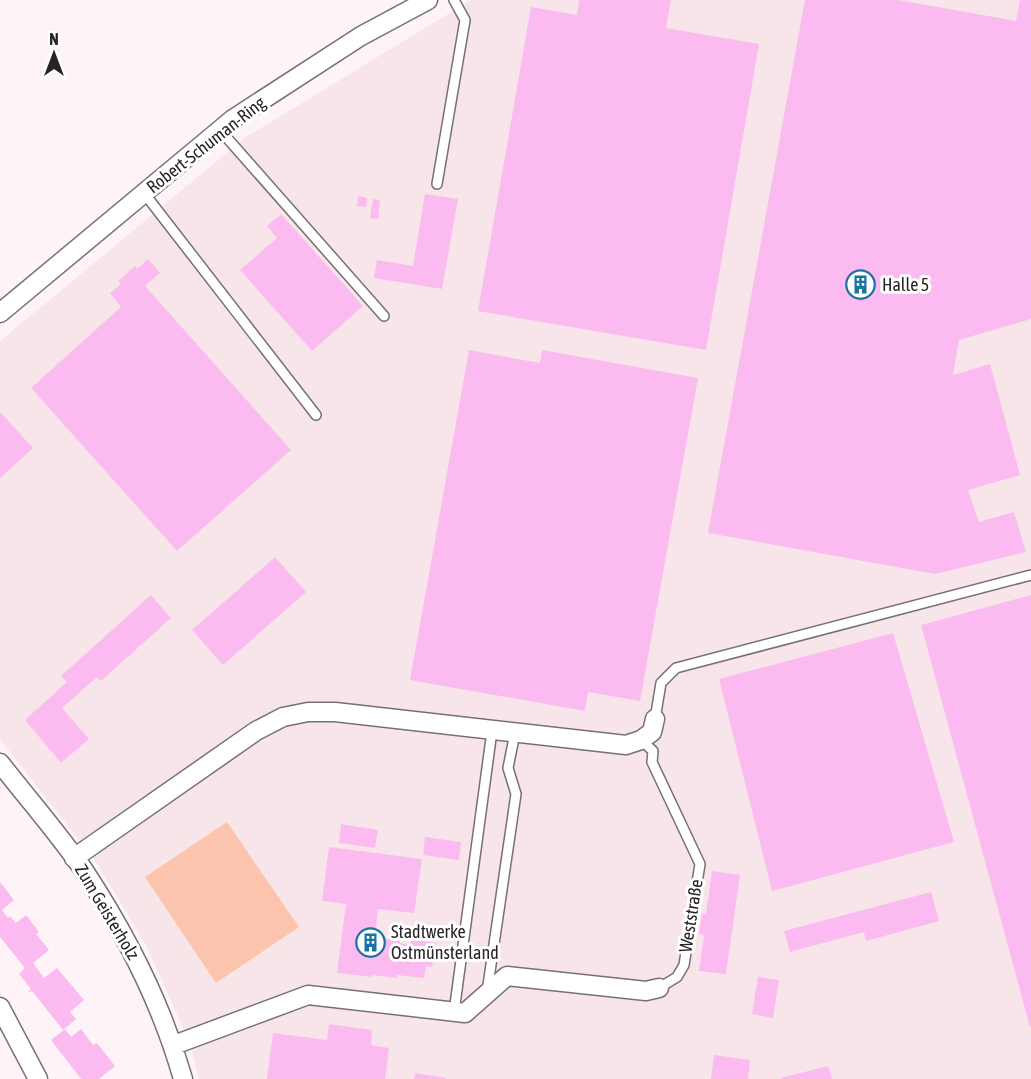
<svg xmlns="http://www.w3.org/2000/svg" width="1031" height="1079" viewBox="0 0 1031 1079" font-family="'Asap Condensed',sans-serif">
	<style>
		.built { fill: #f7e5ea }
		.green { fill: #fcc4ac }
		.building { fill: #fcbbf0 }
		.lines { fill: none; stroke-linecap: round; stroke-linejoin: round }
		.lane-casing { stroke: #787072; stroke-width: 12 }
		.street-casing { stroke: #787072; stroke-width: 21 }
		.lane { stroke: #fff; stroke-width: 9 }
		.street { stroke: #fff; stroke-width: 18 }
		.labels { text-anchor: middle; stroke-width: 6; stroke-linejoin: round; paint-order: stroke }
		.street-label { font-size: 18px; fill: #282425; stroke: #fff }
		.poi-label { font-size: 18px; fill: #282425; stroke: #fff; text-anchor: start }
	</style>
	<rect width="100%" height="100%" fill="#fef4f7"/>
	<path class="built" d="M471,0h560v1079h-832l-9,-35 -41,-93 -52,-88 -97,-124v-398l246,-204z"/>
	<path class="green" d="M227,822l72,105 -83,56 -71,-106z"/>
	<path class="building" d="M579,0h92l-5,28 93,16 -53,306 -228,-39 53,-304 46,8z
		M805,0h94l117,21 4,-21h11v319l-72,21 -6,35 37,-11 30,111 -52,15 11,32 35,-10 12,40 -91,22 -227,-41z
		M425,194l33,5 -16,90 -68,-11 3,-18 36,6z
		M358,196l9,2 -1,9 -9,-1z
		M373,199l7,1 -2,19 -8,-1z
		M281,214l82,92 -51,45 -72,-81 37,-32 -10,-12z
		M148,259l12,14 -15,13 146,164 -114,101 -146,-163 90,-81 -11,-14 11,-9 -3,-3 17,-15 2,3z
		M469,350l71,13 2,-13 156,28 -58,323 -52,-9 -3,19 -175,-31z
		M0,412l33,36 -33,30z
		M275,557l31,35 -83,73 -31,-35z
		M151,595l20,23 -70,63 -4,-4 -35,31 27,31 -28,24 -36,-43 42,-38 -6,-6z
		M1031,595v432h-1l-109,-402z
		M893,633l61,209 -182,49 -53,-212z
		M341,824l37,6 -3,18 -36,-5z
		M425,837l36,5 -2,18 -36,-5z
		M329,847l93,12 -8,54 -36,-4 -3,28 25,4v2l10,2 1,-6 25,4 -4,24 -6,-1 -2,12 -27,-3v3l-25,-3v2l-35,-4 9,-69 -24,-3z
		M712,871l28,4 -14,99 -27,-3 5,-36 -5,-1 3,-20h4z
		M0,882l14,18 -12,10 6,8 2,-2 6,7 10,-8 13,17 -3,2 13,16 -16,13 11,15 13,-10 27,32 -14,12 6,7 -13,11 -31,-39 -5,2 4,-4 -12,-15 6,-6 -25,-31z
		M931,892l8,29 -73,20 -2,-9 -74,20 -6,-21z
		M758,977l21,3 -6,38 -21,-4z
		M329,1024l43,6 -1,15 18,3 -4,31h-118l6,-46 54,7z
		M65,1029l6,8 10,-8 12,16 4,-2 18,23 -16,13h-18l-30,-39z
		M714,1055l36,5 -2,19h-37z
		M828,1066l4,13h-51v-1z
		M415,1073l31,5v1h-32z"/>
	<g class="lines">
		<defs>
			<path id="lane" d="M220,130l164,186
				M437,184l28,-164 -11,-20
				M144,193l172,222
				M655,719l6,-36 15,-15 355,-93
				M641,740l12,11 -1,11 48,102 -16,101 -7,12 -18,11
				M487,992l29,-198 -8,-26 7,-35
				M454,1012l38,-281"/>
			<path id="street" d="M0,313l233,-194 128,-83 67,-36
				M0,763c28,36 59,71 85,109 42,64 77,133 98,207
				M74,858l182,-127 27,-14 25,-5h27l291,33 15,-5 11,-8 3,-13
				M0,1007l38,72
				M174,1045l134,-50 157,18 42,-37 139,15 13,-3"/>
		</defs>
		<use href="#lane" class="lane-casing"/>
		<use href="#street" class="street-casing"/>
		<use href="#lane" class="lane"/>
		<use href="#street" class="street"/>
	</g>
	<defs>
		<symbol id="building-ring" viewBox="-11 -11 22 22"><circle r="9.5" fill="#fff" stroke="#1874a2" stroke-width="1.5"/><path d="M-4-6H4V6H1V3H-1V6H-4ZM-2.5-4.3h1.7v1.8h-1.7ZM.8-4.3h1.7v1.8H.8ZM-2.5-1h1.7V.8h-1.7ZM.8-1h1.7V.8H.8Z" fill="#1874a2"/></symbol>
	</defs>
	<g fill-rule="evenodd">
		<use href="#building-ring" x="844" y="268" width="33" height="33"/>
		<use href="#building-ring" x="354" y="926" width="33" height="33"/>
	</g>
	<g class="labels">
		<g class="street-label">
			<text transform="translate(206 145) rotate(-38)" y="6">Robert-Schuman-Ring</text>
			<text transform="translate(107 912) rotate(59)" y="6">Zum Geisterholz</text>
			<text transform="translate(691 916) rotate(-81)" y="6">Weststraße</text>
		</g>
		<g class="poi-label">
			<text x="882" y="291">Halle 5</text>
			<text x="391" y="938">Stadtwerke<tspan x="391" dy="21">Ostmünsterland</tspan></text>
		</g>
	</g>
	<g transform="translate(54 54)" stroke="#ffffff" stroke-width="4.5" paint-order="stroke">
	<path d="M0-4.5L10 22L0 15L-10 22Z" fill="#282425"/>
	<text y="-9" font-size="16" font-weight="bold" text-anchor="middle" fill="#282425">N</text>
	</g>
</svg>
